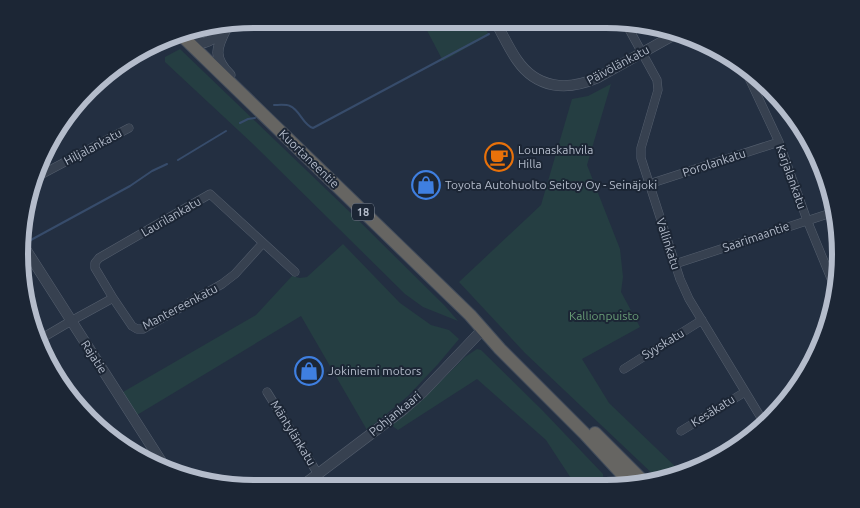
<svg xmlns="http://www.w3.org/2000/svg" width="860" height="508" viewBox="0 0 860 508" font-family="Ubuntu,sans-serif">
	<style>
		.green { fill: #253e42 }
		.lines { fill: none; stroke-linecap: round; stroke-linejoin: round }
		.stream { stroke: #374c6b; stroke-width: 2 }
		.minor-casing { stroke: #555f6e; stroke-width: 9 }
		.tertiary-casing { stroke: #555f6e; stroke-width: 11 }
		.trunk-casing { stroke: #424c5b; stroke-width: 14 }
		.minor { stroke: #374150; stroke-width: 8 }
		.tertiary { stroke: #374150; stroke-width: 10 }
		.trunk { stroke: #666562; stroke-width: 12 }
		.labels { text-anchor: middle; stroke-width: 4; stroke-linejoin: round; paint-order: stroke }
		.shield { fill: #1c2635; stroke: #868f9e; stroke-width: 1 }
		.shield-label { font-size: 11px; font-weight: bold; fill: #b4bccb }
		.street-label { font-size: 12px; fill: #b4bccb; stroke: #1c2635 }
		.poi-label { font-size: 12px; fill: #b4bccb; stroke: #1c2635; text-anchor: start }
		.park-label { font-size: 12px; fill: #699d76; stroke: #1c2635 }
		.rim { fill: none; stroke: #b4bccb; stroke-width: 6 }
	</style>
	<rect width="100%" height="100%" fill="#232f41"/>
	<path class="green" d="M421,19h59l9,16 -46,26z
		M220,24l-16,13 -8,-1 -7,-4 3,-3z
		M180,49l173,166 92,91 13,15 -35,-14 -18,-13 -152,-150 -88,-82v-5z
		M611,84l-24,81 33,84 3,28 -2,15 19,35 -58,32 27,44 71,68 -23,7 -132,-125 -66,-71 82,-77 31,-106 16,-3z
		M343,244l57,59 31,22 18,5 10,9 -21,25 -30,32 -41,34 -66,-114 -164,99 -14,-23 133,-77 36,-39 8,2 7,-1z
		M477,349l4,1 62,61 60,63 1,15h-26l-32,-49 -69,-61 -79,51 -7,-5 34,-28 40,-40z"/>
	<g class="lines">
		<path class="stream" d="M274,105c4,0 12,-1 16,1 10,4 13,19 23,22l176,-94
			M240,123l8,-4 7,-1
			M178,160l48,-29
			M29,241l101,-55 22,-15 15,-7"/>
		<defs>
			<path id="minor" d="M624,20l33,60 1,10 -17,58v10l39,121 9,20 74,122
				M742,63l37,79 28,78 30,73
				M31,180l98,-52
				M649,184l130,-42
				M675,264l162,-53
				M113,298l-18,-30v-5l4,-5 111,-64 85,78
				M37,341l34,-20 42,-23 19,28 5,3h6l79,-45 13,-10 28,-31
				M624,369l78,-49
				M267,392l51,82
				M681,431l64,-39"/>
			<path id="tertiary" d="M494,19c8,14 14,28 23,41 20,29 50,31 80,18l84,-47
				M226,29c-10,19 -13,29 4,46
				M186,38c5,3 10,5 15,5 10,0 25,-14 31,-21
				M21,242l147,230
				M298,489l106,-80 18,-16 61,-64"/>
			<path id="trunk" d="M178,32l292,283 30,34 84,84 48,52
				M595,433l49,49"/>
		</defs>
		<use href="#minor" class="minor-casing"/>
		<use href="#tertiary" class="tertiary-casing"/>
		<use href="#trunk" class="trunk-casing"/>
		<use href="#minor" class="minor"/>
		<use href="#tertiary" class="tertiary"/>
		<use href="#trunk" class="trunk"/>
	</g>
	<defs>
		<symbol id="cafe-ring" viewBox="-11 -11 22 22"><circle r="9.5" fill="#1c2635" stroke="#e8710a" stroke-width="1.5"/><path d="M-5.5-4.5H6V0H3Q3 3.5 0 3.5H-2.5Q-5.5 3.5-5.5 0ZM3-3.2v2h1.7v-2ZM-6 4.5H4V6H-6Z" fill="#e8710a"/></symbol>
		<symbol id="shop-ring" viewBox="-11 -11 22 22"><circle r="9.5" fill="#1c2635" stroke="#3f7fe0" stroke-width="1.5"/><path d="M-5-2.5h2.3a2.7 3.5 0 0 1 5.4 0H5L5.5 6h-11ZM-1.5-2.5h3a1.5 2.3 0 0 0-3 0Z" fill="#3f7fe0"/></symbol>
	</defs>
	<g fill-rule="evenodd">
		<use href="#cafe-ring" x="483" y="141" width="32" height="32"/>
		<use href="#shop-ring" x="410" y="169" width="32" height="32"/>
		<use href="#shop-ring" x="293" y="355" width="32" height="32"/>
	</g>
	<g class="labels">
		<rect class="shield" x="352" y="203.5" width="22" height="17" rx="4"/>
		<g class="shield-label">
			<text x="363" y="216">18</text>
		</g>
		<g class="street-label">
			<text transform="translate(618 65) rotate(-28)" y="4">Päivölänkatu</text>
			<text transform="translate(93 147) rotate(-28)" y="4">Hiljalankatu</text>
			<text transform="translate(309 159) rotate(44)" y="4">Kuortaneentie</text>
			<text transform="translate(714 163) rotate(-18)" y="4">Porolankatu</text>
			<text transform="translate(791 177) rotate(70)" y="4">Karjalankatu</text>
			<text transform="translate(171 217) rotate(-30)" y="4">Laurilankatu</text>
			<text transform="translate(756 237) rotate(-19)" y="4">Saarimaantie</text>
			<text transform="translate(668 244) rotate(72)" y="4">Vallinkatu</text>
			<text transform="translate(180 307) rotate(-28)" y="4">Mantereenkatu</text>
			<text transform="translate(663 344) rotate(-31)" y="4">Syyskatu</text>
			<text transform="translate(94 357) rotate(57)" y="4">Rajatie</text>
			<text transform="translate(713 411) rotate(-32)" y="4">Kesäkatu</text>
			<text transform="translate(395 414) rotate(-39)" y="4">Pohjankaari</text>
			<text transform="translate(293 433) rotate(58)" y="4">Mäntylänkatu</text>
		</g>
		<g class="poi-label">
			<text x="518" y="154">Lounaskahvila<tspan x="518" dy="14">Hilla</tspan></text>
			<text x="445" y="189">Toyota Autohuolto Seitoy Oy - Seinäjoki</text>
			<text x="328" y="375">Jokiniemi motors</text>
		</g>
		<g class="park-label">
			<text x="604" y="320">Kallionpuisto</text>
		</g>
	</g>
	<path d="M0 0H860V508H0ZM254 28H606A226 226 0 0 1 832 254V254A226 226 0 0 1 606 480H254A226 226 0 0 1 28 254V254A226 226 0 0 1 254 28Z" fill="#1c2635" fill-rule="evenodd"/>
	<path class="rim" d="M254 28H606A226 226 0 0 1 832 254V254A226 226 0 0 1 606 480H254A226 226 0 0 1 28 254V254A226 226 0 0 1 254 28Z"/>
</svg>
